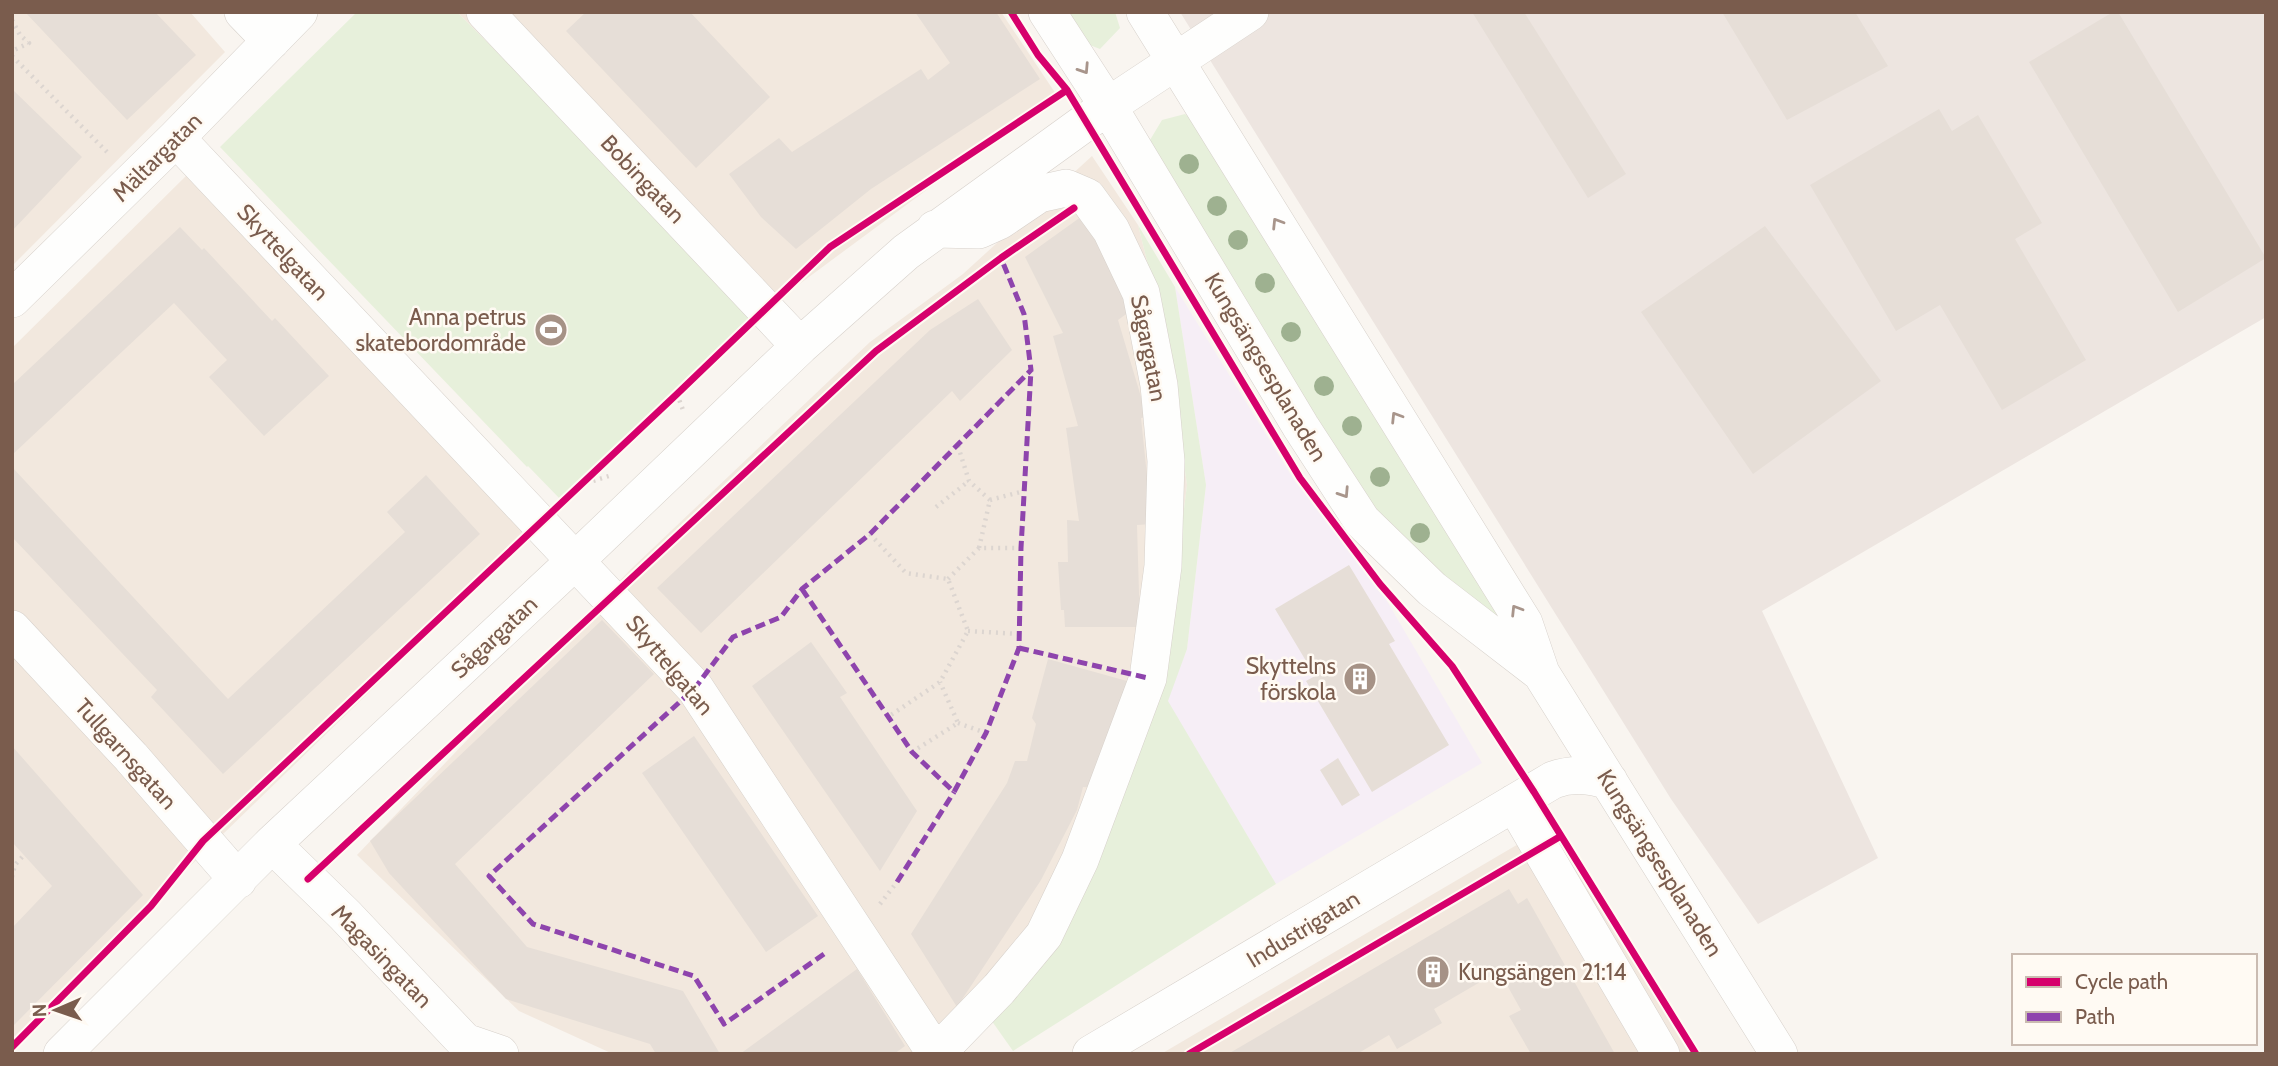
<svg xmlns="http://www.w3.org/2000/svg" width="2278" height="1066" viewBox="0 0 2278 1066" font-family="Cabin,sans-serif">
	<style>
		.residential { fill: #f2e8de }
		.industrial { fill: #ede5e0 }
		.education { fill: #f6eef6 }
		.green { fill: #e7f0db }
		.building { fill: #e6ded7 }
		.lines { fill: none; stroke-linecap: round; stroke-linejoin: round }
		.minor-casing { stroke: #d7d1cb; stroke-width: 38 }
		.path { stroke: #dcd5d0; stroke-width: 4.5; stroke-dasharray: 2 5; stroke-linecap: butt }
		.minor { stroke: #fefefd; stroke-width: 37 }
		.quiet { stroke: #8e44ad; stroke-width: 5; stroke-dasharray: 10 5; stroke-linecap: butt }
		.cycleway-casing { stroke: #fffaf3; stroke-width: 11 }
		.cycleway { stroke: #d6006c; stroke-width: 7 }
		.tree { fill: #9eb190 }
		.oneway { stroke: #a8958b }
		.labels { text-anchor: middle; stroke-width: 5; stroke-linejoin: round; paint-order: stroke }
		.street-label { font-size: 23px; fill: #7a5c4d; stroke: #fffaf3 }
		.poi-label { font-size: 23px; fill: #7a5c4d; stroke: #fffaf3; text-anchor: end }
	</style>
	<rect width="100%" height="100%" fill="#f9f5f0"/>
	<path class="residential" d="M12,12h178l35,40 -213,214z
		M457,12h544l55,82 -297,220z
		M1092,156l46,69 28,112 21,148 -20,158 -84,224 -106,133 -63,54h-301l-94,-43 -162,-156 274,-286 239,-227 93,-68z
		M188,174l343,361 -519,504v-691z
		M1556,822l146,232h-541z"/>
	<path class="industrial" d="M1180,12h1086v305l-504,294 116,247 -120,66 -87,-125z"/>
	<path class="education" d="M1175,287l119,193 87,111 101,172 -206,121 -109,-183 20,-52 19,-164z"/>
	<path class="green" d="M357,12h100l302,302 -198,186 -33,-34 -1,1 -307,-320z
		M1063,12h52l5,16 -20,21 -18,-7z
		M1185,114l15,13 307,490 -8,8 -134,-111 -210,-347 -5,-27 12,-20z
		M1138,225l37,62 31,198 -19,164 -19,52 108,183 -263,167 -36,-51 106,-133 84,-224 20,-158 -21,-148z"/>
	<path class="building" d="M25,12h130l41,43 -69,65z
		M586,12h104l80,85 -74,71 -130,-137z
		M915,12h81l44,67 -169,110 -75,60 -35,-32 -32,-43 50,-36 13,14 129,-83 7,11 22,-17z
		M1472,12h52l102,162 -38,24z
		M1722,12h133l33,54 -101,54z
		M2113,12h5l148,246 -88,54 -149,-250z
		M12,89l70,68 -70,74z
		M1939,109l13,22 26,-16 64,108 -27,16 71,121 -84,50 -62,-105 -44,26 -86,-146z
		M1085,214l44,98 -11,8 29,97 -6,1 11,106 -15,1 3,102h-75l-1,-17h-3l-3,-48h10l-1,-42 12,1 -13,-93 12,-2 -25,-90 10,-3 -38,-76z
		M1765,226l116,155 -128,93 -112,-162z
		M180,227l22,23 2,-2 68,73 3,-3 54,58 -65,60 -55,-59 18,-17 -53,-57 -162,152v-70z
		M978,299l34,51 -52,51 -8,-10 -251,242 -44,-45 273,-258z
		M12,467l216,232 177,-167 -18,-20 39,-37 54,59 -257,240 -72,-77 6,-7 -145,-153z
		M1349,565l46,76 -6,3 60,101 -77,47 -66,-111 9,-5 -40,-67z
		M602,620l52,54 -199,190 72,83 156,44 37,63h-64l-6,-10 -144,-45 -117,-126 -19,-32z
		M811,642l36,51 -7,4 77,114 -37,60 -128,-185z
		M1048,659l79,22 -29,107 -15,-1 -6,23 -36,70 -84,127 -46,-73 96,-151 8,-22h12l9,-37 -4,-6z
		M694,736l124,180 -52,36 -124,-179z
		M12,746l131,149 -131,132v-99l40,-42 -40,-44z
		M1338,758l22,37 -18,11 -22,-36z
		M1509,889l9,15 9,-6 88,156h-84l-22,-38 12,-6 -22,-39 -65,38 8,14 -45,26 -8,-14 -32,19h-129z
		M857,969l48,77 -11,8h-154z"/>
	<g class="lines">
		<defs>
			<path id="minor" d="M243,12l28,29
				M485,12l315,334
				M1047,12l61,94 193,321 61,94 70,68 109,84
				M1145,12l379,611 17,50 238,381
				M176,138l519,550 241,366
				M935,229l44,1 20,-9 40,-27 27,-6 21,9 24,33 30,63 18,92 7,76 -3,105 -15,112 -68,182 -36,75 -45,54 -63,65
				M12,299l164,-161 123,-126
				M12,629l119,128 107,123
				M1514,803l147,251
				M272,844l73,71 120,127 35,12
				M62,1054l210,-210 303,-283 225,-215 106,-94 202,-146 142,-94
				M1091,1054l462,-274c20,-7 36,-5 56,1"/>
		</defs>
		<use href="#minor" class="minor-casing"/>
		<path class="path" d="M12,20l8,15 9,8 -17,8
			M12,56l97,98
			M677,394l6,16
			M958,446l11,35 21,19 -11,48
			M580,485l29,-9
			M990,500l34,-9
			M936,507l33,-26
			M870,534l36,39 42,6 20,52 -28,51 -52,35
			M948,579l31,-31h42
			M968,631l52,3
			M958,723l28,10
			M912,752l46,-29 -18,-41
			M12,877l3,-12 9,-10
			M880,904l17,-22"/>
		<use href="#minor" class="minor"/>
		<path class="quiet" d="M802,589l110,163 42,40 32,-59 33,-85 2,-100 10,-178
			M1019,648l129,30
			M897,882l57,-90
			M824,954l-100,70 -30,-48 -161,-52 -44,-48 206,-188 38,-51 48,-20 21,-28 68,-55 161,-164 -7,-56 -23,-56"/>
		<defs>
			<path id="cycleway" d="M1011,12l27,43 29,35 233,388 80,106 72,82 82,126 162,262
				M308,879l568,-528 125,-93 73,-50
				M12,1047l139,-141 52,-65 474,-447 153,-147 237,-157
				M1189,1054l372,-218"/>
		</defs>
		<use href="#cycleway" class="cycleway-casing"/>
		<use href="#cycleway" class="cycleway"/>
	</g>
	<g class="tree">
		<circle cx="1189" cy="164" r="10"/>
		<circle cx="1217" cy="206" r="10"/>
		<circle cx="1238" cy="240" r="10"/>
		<circle cx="1265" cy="283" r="10"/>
		<circle cx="1291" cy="332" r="10"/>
		<circle cx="1324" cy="386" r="10"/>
		<circle cx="1352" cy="426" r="10"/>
		<circle cx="1380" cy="477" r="10"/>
		<circle cx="1420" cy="533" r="10"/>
	</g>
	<defs><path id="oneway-chevron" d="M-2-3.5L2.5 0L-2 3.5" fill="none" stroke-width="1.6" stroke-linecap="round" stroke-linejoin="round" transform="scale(1.75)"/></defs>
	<g class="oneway">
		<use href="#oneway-chevron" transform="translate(1084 69) rotate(57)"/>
		<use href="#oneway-chevron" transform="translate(1277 223) rotate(-122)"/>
		<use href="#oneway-chevron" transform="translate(1396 417) rotate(-122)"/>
		<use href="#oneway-chevron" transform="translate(1344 493) rotate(57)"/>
		<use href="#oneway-chevron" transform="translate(1516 610) rotate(-122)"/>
	</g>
	<defs>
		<symbol id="stadium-disc" viewBox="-11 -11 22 22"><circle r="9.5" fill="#a69286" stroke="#fffaf3"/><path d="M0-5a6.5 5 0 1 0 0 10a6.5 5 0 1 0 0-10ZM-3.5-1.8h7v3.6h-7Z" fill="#fff"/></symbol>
		<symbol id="building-disc" viewBox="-11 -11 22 22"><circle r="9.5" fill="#a69286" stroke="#fffaf3"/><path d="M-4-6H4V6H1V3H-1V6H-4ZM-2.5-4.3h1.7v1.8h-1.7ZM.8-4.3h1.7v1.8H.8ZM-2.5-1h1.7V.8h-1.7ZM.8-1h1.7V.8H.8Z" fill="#fff"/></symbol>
	</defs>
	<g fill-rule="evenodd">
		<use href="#stadium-disc" x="532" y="311" width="38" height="38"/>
		<use href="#building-disc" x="1341" y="660" width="38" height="38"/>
		<use href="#building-disc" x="1414" y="953" width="38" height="38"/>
	</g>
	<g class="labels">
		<g class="street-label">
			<text transform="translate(157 157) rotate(-45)" y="8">Mältargatan</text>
			<text transform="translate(643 179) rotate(47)" y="8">Bobingatan</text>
			<text transform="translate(283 252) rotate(47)" y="8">Skyttelgatan</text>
			<text transform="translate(1149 348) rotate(79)" y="8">Sågargatan</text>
			<text transform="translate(1266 367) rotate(59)" y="8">Kungsängsesplanaden</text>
			<text transform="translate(494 637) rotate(-43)" y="8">Sågargatan</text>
			<text transform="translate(670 665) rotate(50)" y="8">Skyttelgatan</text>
			<text transform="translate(126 754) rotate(48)" y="8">Tullgarnsgatan</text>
			<text transform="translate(1660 863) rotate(58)" y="8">Kungsängsesplanaden</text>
			<text transform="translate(1303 929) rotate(-31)" y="8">Industrigatan</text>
			<text transform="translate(382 956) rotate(46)" y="8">Magasingatan</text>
		</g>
		<g class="poi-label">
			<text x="526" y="325">Anna petrus<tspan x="526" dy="26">skatebordområde</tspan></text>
			<text x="1336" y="674">Skyttelns<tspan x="1336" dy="26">förskola</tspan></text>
			<text x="1458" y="980" text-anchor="start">Kungsängen 21:14</text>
		</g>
	</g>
	<rect width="2278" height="1066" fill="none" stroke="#7a5c4d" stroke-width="28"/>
	<rect x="2012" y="954" width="245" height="91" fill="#fffaf3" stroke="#cabbb1" stroke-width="2"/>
	<rect x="2026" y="977" width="35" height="10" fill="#d6006c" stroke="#cabbb1" stroke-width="2"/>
	<text x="2075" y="989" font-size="21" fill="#7a5c4d">Cycle path</text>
	<rect x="2026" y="1012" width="35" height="10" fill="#8e44ad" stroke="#cabbb1" stroke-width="2"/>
	<text x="2075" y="1024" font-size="21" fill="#7a5c4d">Path</text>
	<g transform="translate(56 1010) rotate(268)" stroke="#fffaf3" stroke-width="5" paint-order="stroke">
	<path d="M0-5L12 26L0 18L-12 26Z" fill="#7a5c4d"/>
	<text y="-10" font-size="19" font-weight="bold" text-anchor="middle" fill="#7a5c4d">N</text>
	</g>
</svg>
